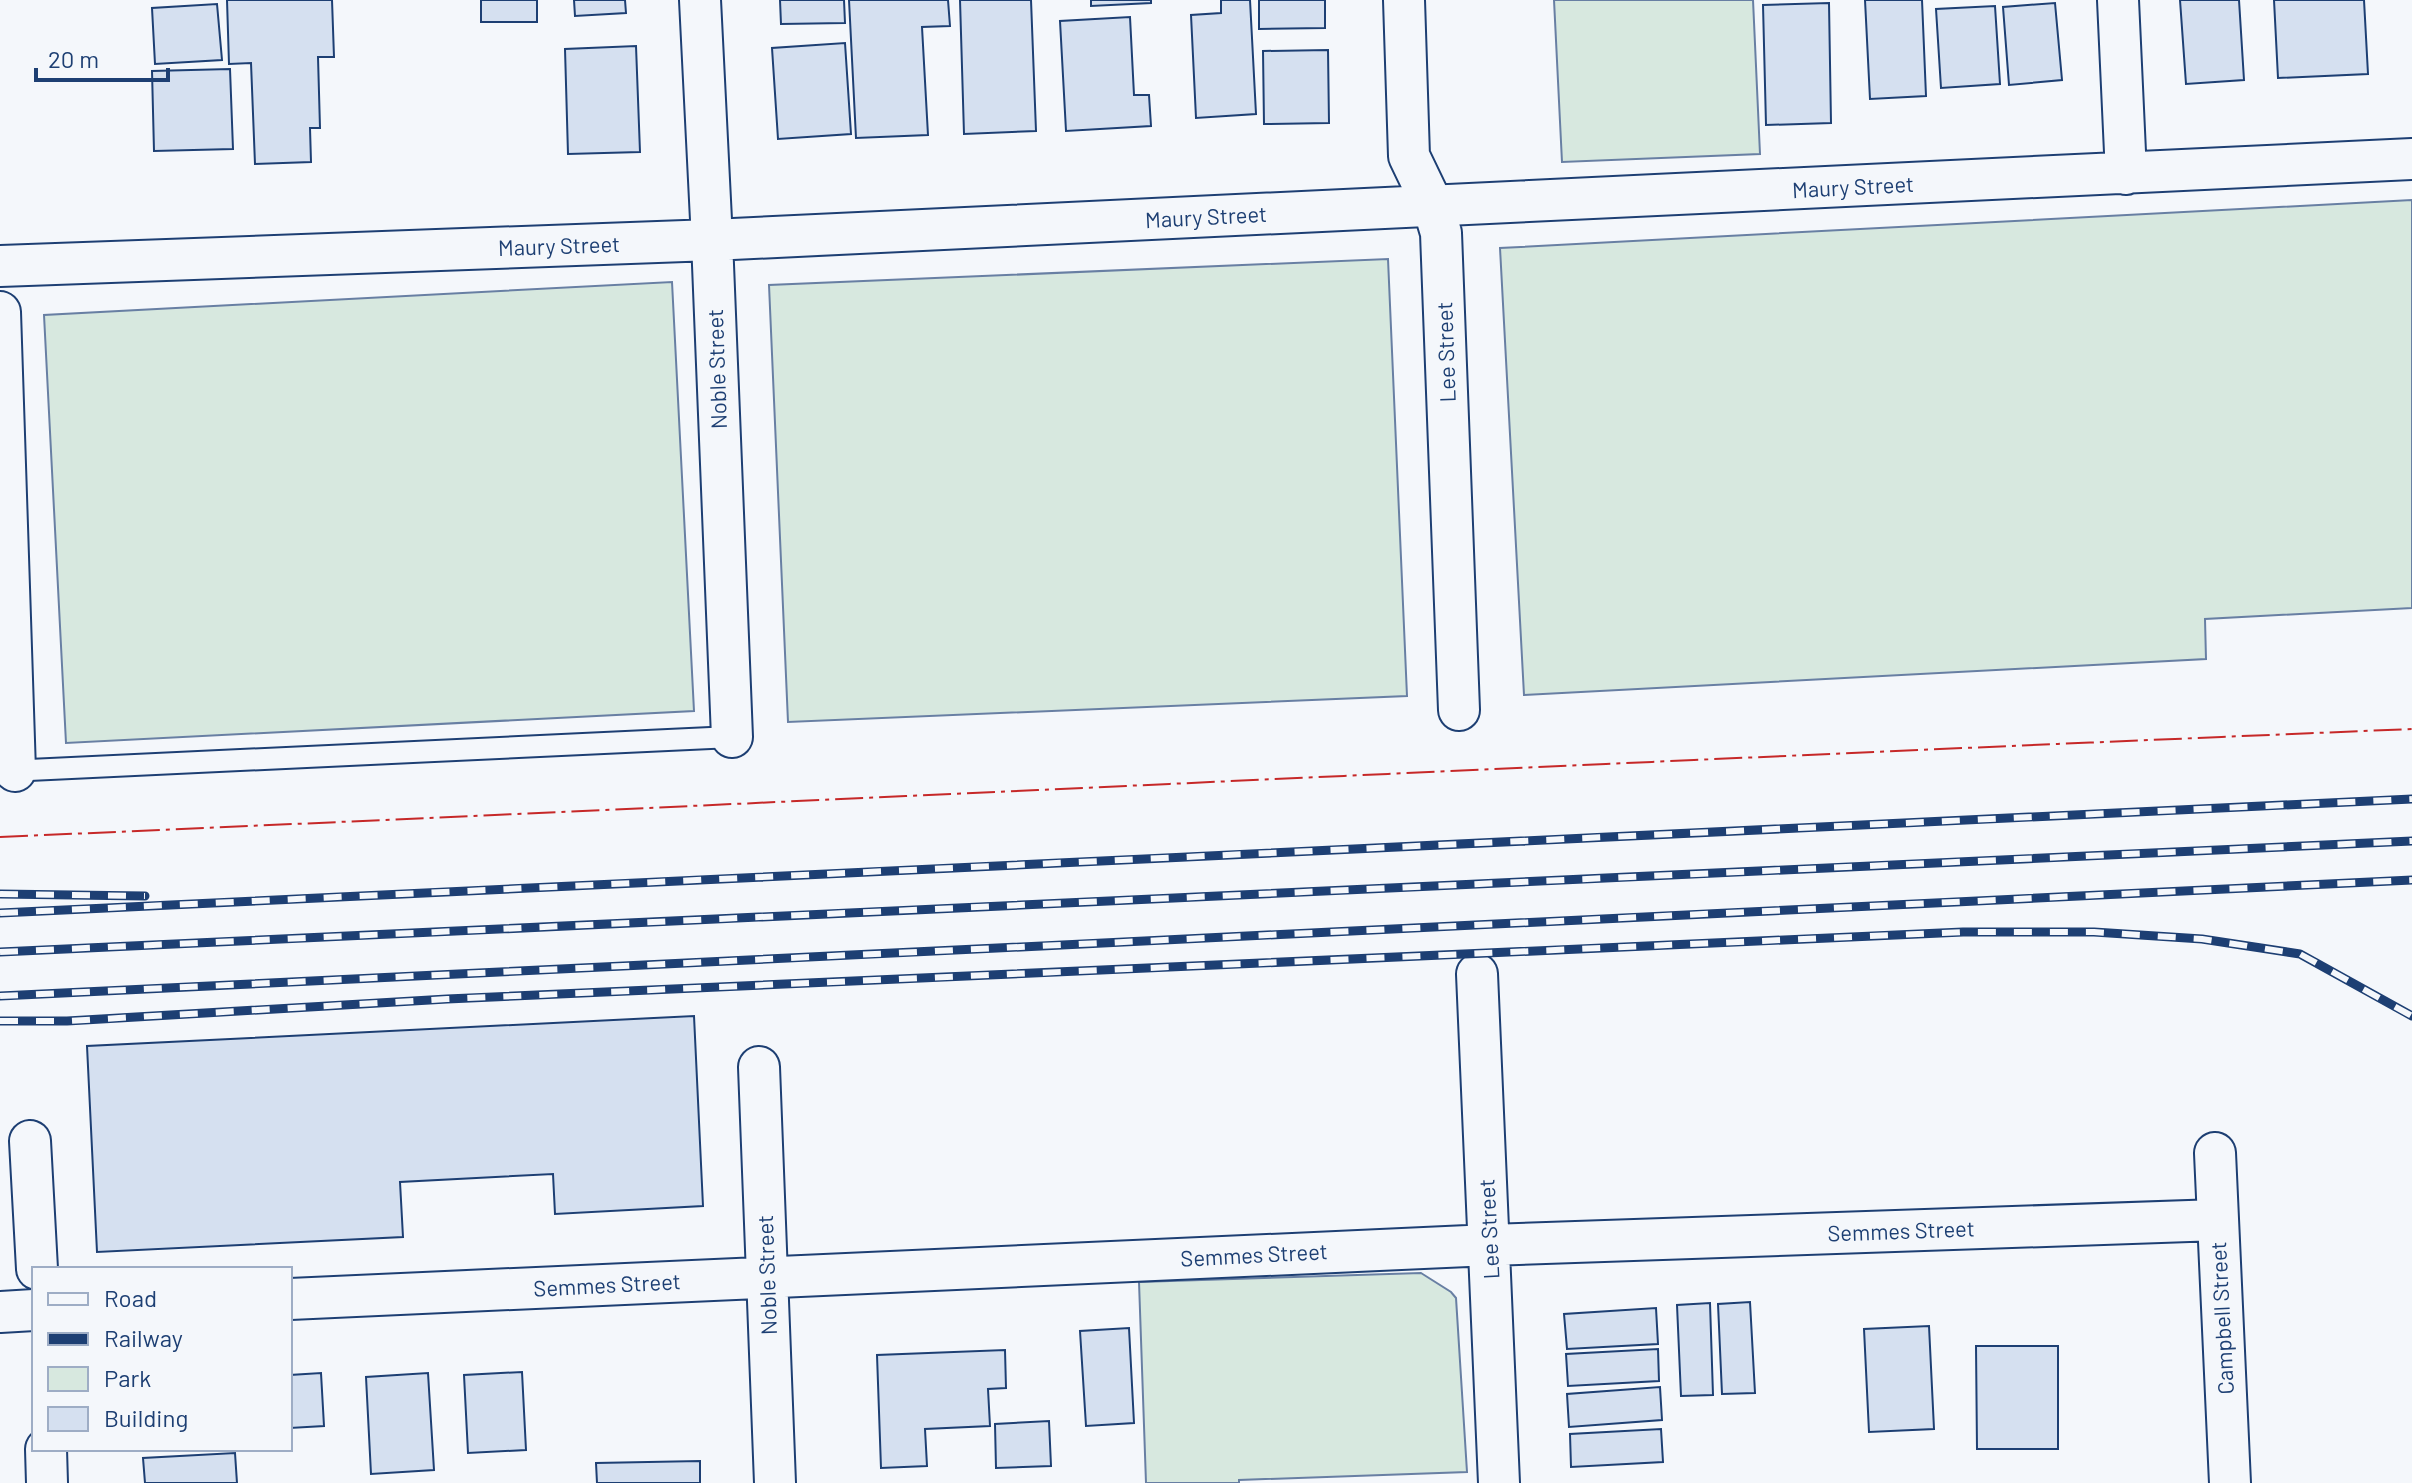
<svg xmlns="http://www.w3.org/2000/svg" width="2412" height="1483" viewBox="0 0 2412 1483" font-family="Barlow,sans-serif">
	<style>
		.green { fill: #d7e8df; stroke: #687fa3; stroke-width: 2 }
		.building { fill: #d5e0f0; stroke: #1d3f73; stroke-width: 2 }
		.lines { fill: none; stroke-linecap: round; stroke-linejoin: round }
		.lane-casing { stroke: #1d3f73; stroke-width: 24 }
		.street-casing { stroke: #1d3f73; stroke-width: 44 }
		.lane { stroke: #f4f7fb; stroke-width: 20 }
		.street { stroke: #f4f7fb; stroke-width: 40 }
		.rail-casing { stroke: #1d3f73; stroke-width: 9 }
		.rail { stroke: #f4f7fb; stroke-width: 6; stroke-dasharray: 18; stroke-linecap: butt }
		.power { stroke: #c62828; stroke-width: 2; stroke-dasharray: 28 6 4 6; stroke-linecap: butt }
		.labels { text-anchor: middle; stroke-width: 6; stroke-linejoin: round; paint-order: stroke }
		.street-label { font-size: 22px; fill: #1d3f73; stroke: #f4f7fb }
	</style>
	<rect width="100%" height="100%" fill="#f4f7fb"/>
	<path class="green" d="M1554,0h199l7,154 -198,8z
		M2412,200v408l-207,11 1,40 -682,36 -24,-447z
		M1388,259l19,437 -619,26 -19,-437z
		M672,282l22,429 -628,32 -22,-428z
		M1421,1273l30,19 5,6 11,174 -228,8v3h-93l-7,-201z"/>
	<path class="building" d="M227,0h105l2,57h-16l2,71h-10l1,34 -56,2 -4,-101 -22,1z
		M481,0h56v22h-56z
		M574,0h51l1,13 -51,3z
		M780,0h64l1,23 -64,1z
		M849,0h99l2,26 -28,1 6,108 -72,3z
		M960,0h71l5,131 -72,3z
		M1091,0h60v3l-60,3z
		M1221,0h29l6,114 -60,4 -5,-103 30,-2z
		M1259,0h66v28l-66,1z
		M1865,0h57l4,96 -56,3z
		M2180,0h59l5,80 -58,4z
		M2274,0h90l4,74 -90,4z
		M1829,3l2,120 -65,2 -3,-120z
		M2055,3l7,77 -53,5 -6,-78z
		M217,4l5,56 -67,4 -3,-56z
		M1995,6l5,78 -59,4 -5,-79z
		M1130,17l4,78h15l2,31 -85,5 -6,-110z
		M845,43l6,91 -73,5 -6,-91z
		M636,46l4,106 -72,2 -3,-105z
		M1328,50l1,73 -65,1 -1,-73z
		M230,69l3,80 -79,2 -2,-80z
		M694,1016l9,190 -148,8 -2,-40 -153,8 3,55 -306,15 -10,-206z
		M1750,1302l5,91 -33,1 -4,-90z
		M1710,1303l3,92 -32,1 -4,-91z
		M1656,1308l2,36 -91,5 -3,-35z
		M1929,1326l5,103 -65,3 -5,-103z
		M1129,1328l5,95 -48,3 -6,-95z
		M1976,1346h82v103h-81z
		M1658,1349l1,32 -91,5 -2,-32z
		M1005,1350l1,38 -18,1 2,37 -65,3 2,37 -46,2 -4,-113z
		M522,1372l4,78 -58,3 -4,-78z
		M321,1373l3,53 -34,2v-53z
		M428,1373l6,97 -63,4 -5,-97z
		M1660,1387l2,33 -93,7 -2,-33z
		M1049,1421l2,45 -55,2 -1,-44z
		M1661,1429l2,33 -92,5 -1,-33z
		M235,1453l2,30h-92l-2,-25z
		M700,1461v22h-103l-1,-20z"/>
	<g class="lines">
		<defs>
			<path id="lane" d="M8,771l724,-34"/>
			<path id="street" d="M700,0l12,240 20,497
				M1404,0l5,156 24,50 8,27 18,477
				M2118,0l8,174
				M0,266l712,-26 1700,-81
				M0,312l15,459
				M1477,974l22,509
				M759,1067l16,416
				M30,1141l7,128
				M2215,1153l15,330
				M290,1299l1200,-54 728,-25
				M0,1312l34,-2
				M46,1449l1,34"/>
		</defs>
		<use href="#lane" class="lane-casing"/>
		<use href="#street" class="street-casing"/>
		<use href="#lane" class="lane"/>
		<use href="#street" class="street"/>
		<defs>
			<path id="rail" d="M0,894l145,2
				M0,913l2412,-114
				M0,952l2412,-111
				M0,996l2412,-116
				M0,1021h67l380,-22 1516,-67h131l108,7 98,15 112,62"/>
		</defs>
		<use href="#rail" class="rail-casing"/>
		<use href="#rail" class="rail"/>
		<path class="power" d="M0,837c804,-35 1608,-75 2412,-108"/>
	</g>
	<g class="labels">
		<g class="street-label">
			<text transform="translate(1853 187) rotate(-3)" y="8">Maury Street</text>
			<text transform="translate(1206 217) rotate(-3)" y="8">Maury Street</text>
			<text transform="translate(559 246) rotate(-2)" y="8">Maury Street</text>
			<text transform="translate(1446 352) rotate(-92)" y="8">Lee Street</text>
			<text transform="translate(717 369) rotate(-92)" y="8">Noble Street</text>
			<text transform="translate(1489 1229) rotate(-93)" y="8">Lee Street</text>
			<text transform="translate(1901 1231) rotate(-2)" y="8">Semmes Street</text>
			<text transform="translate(1254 1255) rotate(-3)" y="8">Semmes Street</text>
			<text transform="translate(767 1275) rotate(-92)" y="8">Noble Street</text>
			<text transform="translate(607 1285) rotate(-3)" y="8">Semmes Street</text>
			<text transform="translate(2222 1318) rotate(-93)" y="8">Campbell Street</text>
		</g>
	</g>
	<rect x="32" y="1267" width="260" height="184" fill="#f4f7fb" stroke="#9eadc5" stroke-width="2"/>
	<rect x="48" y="1293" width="40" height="12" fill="#f4f7fb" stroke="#9eadc5" stroke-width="2"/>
	<text x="104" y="1307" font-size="24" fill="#1d3f73">Road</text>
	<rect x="48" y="1333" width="40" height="12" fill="#1d3f73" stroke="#9eadc5" stroke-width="2"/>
	<text x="104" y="1347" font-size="24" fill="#1d3f73">Railway</text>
	<rect x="48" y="1367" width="40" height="24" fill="#d7e8df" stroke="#9eadc5" stroke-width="2"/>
	<text x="104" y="1387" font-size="24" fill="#1d3f73">Park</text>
	<rect x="48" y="1407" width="40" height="24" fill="#d5e0f0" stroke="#9eadc5" stroke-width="2"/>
	<text x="104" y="1427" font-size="24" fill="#1d3f73">Building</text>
	<path d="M36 68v12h132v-12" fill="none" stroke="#1d3f73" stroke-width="4"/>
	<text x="48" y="68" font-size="24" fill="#1d3f73" stroke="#f4f7fb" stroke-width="6" paint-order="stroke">20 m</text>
</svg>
